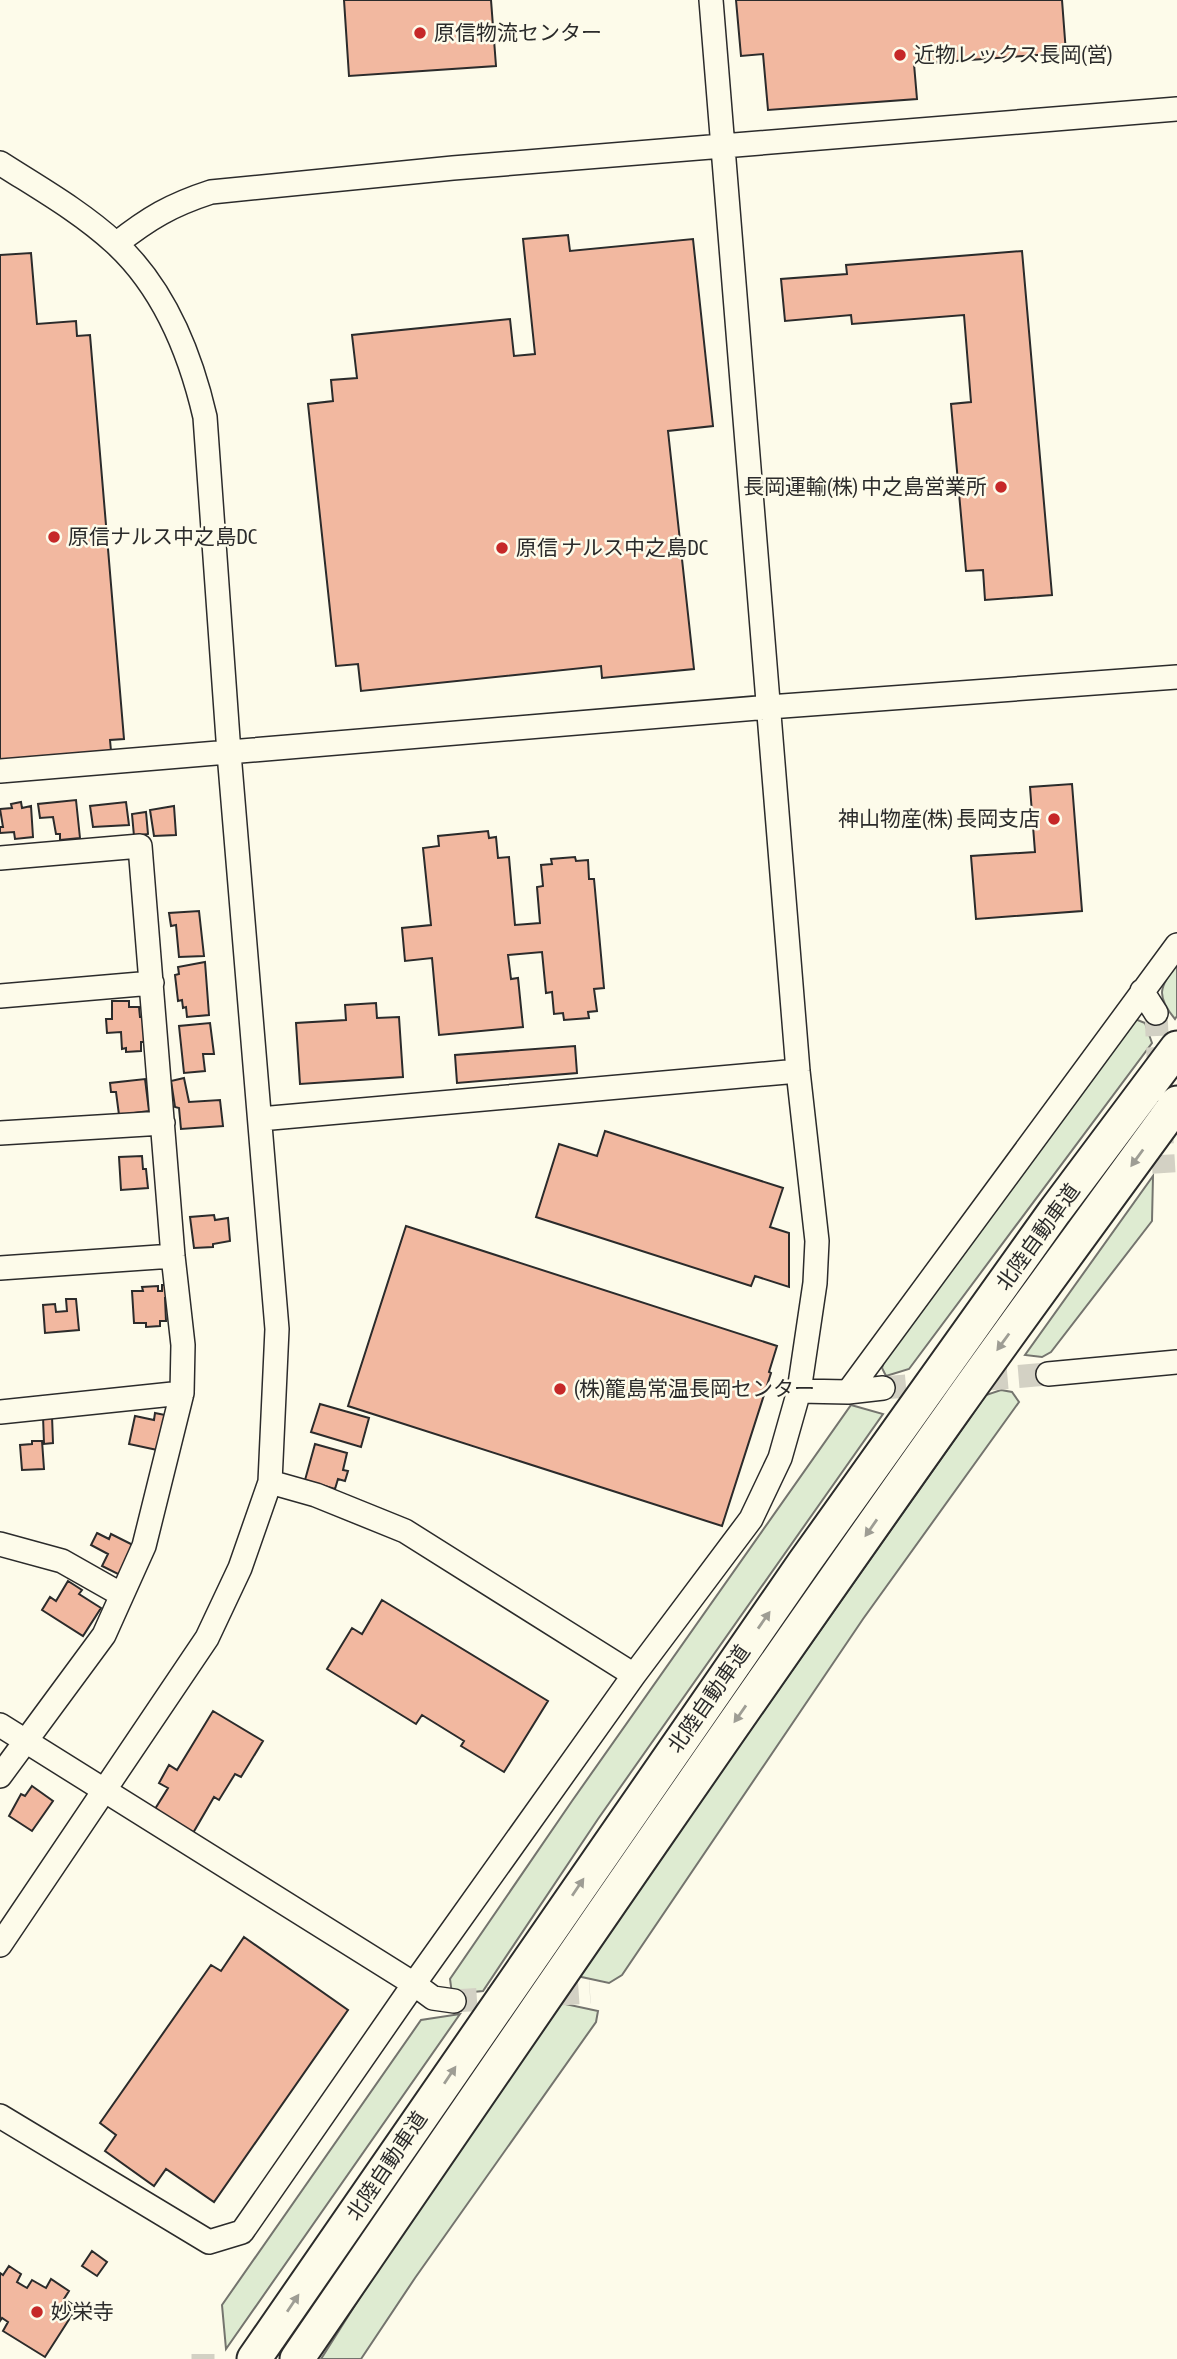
<svg xmlns="http://www.w3.org/2000/svg" width="1177" height="2359" viewBox="0 0 1177 2359" font-family="'Asap Condensed','Noto Sans JP',sans-serif">
	<style>
		.green { fill: #deebd1; stroke: #74746e; stroke-width: 2 }
		.building { fill: #f2b8a0; stroke: #2b2b2b; stroke-width: 2 }
		.lines { fill: none; stroke-linecap: round; stroke-linejoin: round }
		.minor-tunnel { stroke: #d3d1c4; stroke-width: 23; stroke-dasharray: 23 11; stroke-linecap: butt }
		.minor-casing { stroke: #2b2b2b; stroke-width: 26 }
		.highway-casing { stroke: #2b2b2b; stroke-width: 37 }
		.minor { stroke: #fdfbea; stroke-width: 23 }
		.highway { stroke: #fdfbea; stroke-width: 33 }
		.oneway { fill: #9e9d94 }
		.poi-dot { fill: #c62828; stroke: #fdfbea; stroke-width: 2.5 }
		.labels { text-anchor: middle; stroke-width: 5; stroke-linejoin: round; paint-order: stroke }
		.poi-label { font-size: 21px; fill: #2b2b2b; stroke: #fdfbea; text-anchor: start }
		.street-label { font-size: 21px; fill: #2b2b2b; stroke: #fdfbea }
	</style>
	<rect width="100%" height="100%" fill="#fdfbea"/>
	<path class="green" d="M1177,964v52l-2,3c-20,-24 -15,-32 2,-55z
		M1135,1019l10,4 7,20 -243,326 -23,7 -4,-8 4,-12z
		M1153,1176l-1,45 -101,131 -9,5 -17,-2z
		M1001,1390l11,2 7,10 -156,217 -241,356 -13,8 -32,-7 409,-581z
		M851,1405l32,9 -285,405 -115,172 -31,3 -2,-15 122,-178z
		M556,2002l42,9 -2,11 -181,256 -54,81h-40l43,-68z
		M460,2014l-234,335 -4,-44 199,-285z"/>
	<path class="building" d="M344,0h147l5,66 -147,10z
		M736,0h326l4,53 -152,11 3,35 -149,11 -5,-56 -22,2z
		M568,235l2,16 123,-12 20,187 -45,5 26,238 -92,9 -1,-12 -240,25 -3,-27 -22,2 -28,-262 25,-3 -2,-21 26,-2 -5,-43 158,-16 4,37 21,-2 -12,-115z
		M1022,251l30,344 -67,5 -2,-30 -17,1 -15,-167 20,-2 -7,-87 -112,9 -1,-9 -66,6 -4,-42 66,-5 -1,-9z
		M31,253l6,71 39,-3 1,15 13,-1 34,404 -14,1 1,11 -111,9v-505z
		M1072,784l10,127 -106,8 -5,-63 64,-4 -5,-65z
		M76,800l4,38 -20,2v-6h-4l-3,-17 -13,1 -2,-14z
		M21,802l1,6 9,-2 2,31 -18,2 -1,-7 -14,1v-6h3l-3,-18 12,-1 -1,-4z
		M126,802l3,23 -36,2 -3,-21z
		M174,806l2,29 -22,1 -4,-26z
		M146,812l2,22 -14,2 -2,-22z
		M488,831l1,7 7,-1 2,21 11,-1 6,68 25,-2 -3,-36 6,-1 -2,-21 11,-1 -1,-5 24,-2 1,4 12,-1 1,19h5l10,109 -10,1 3,22 -9,1 1,6 -25,2 -1,-7 -9,1 -2,-22 -6,1 -4,-41 -34,3 3,24 7,-1 5,49 -84,8 -7,-77 -27,3 -3,-33 29,-3 -8,-77 16,-2 -1,-10z
		M199,911l5,45 -25,1 -3,-32 -5,1 -2,-13z
		M205,962l4,53 -22,2 -1,-10 -3,1 -1,-8 -4,1 -3,-26 4,-1 -1,-7z
		M112,1001h17v6h10l1,10h5l1,25h-5v9l-15,1v-4l-4,1 -1,-17 -14,1 -1,-14h6z
		M376,1003l1,15 22,-1 4,60 -103,7 -4,-61 50,-3 -1,-15z
		M210,1023l4,31h-11l2,17 -21,2 -5,-47z
		M575,1046l2,27 -120,10 -2,-28z
		M184,1078l5,24 31,-2 3,26 -42,3 -2,-21 -4,-1 -4,-26z
		M145,1079l4,32 -30,4 -3,-23h-5l-1,-9z
		M605,1131l178,57 -13,39 19,6v54l-34,-11 -4,10 -215,-69 23,-73 38,12z
		M142,1156l1,13h3l2,19 -27,2 -2,-33z
		M214,1215l1,5 13,-2 2,23 -17,3v3l-19,1 -4,-31z
		M406,1226l371,120 -8,26 2,1 -49,153 -374,-120z
		M162,1285h6l1,13h-4l1,23h-6v5l-14,1v-4h-12l-2,-32h11l-1,-4 16,-1v5h4z
		M66,1299h10l3,31 -34,3 -2,-28 12,-1 1,8 11,-1z
		M320,1404l49,14 -8,29 -50,-15z
		M155,1413l15,3 -8,35 -33,-7 6,-28 19,4z
		M43,1416h9l1,27 -9,1z
		M32,1441h10l2,28 -22,1 -2,-25 12,-1z
		M315,1444l32,9 -4,17 5,1 -3,10 -7,-2 -3,10 -30,-9z
		M97,1533l12,6 2,-5 24,12 -15,29 -18,-9 6,-12 -17,-9z
		M68,1581l14,9 -3,4 22,14 -18,28 -41,-26 8,-13 6,4z
		M382,1600l166,101 -44,71 -43,-26 3,-5 -42,-26 -6,9 -89,-55 25,-41 10,6z
		M213,1711l50,30 -22,36 -6,-3 -16,26 -5,-3 -21,36 -38,-24 13,-21 -9,-5 10,-18 8,5z
		M32,1786l21,15 -21,30 -23,-15 12,-22 4,2z
		M244,1937l104,73 -134,192 -48,-33 -12,17 -49,-35 11,-16 -16,-12 111,-158 10,6z
		M92,2251l15,11 -10,14 -15,-10z
		M9,2266l12,8 -4,8 10,6 5,-8 14,8 5,-9 18,12 -5,8 13,8 -32,50 -42,-26 5,-9 -6,-4 -2,3v-48l3,2z"/>
	<g class="lines">
		<path class="minor-tunnel" d="M1156,1013l3,64
			M1161,1121l3,52
			M883,1388l165,-14
			M454,2001l136,-9
			M203,2354v5"/>
		<defs>
			<path id="minor" d="M0,163c39,25 80,48 115,80 49,45 75,109 90,174l24,336 48,576 -7,153 -30,86 -33,70 -207,307
				M116,244c33,-26 55,-39 95,-52l242,-24 724,-59
				M0,771l769,-64 408,-30
				M0,858l140,-12 33,410 10,89 -1,48 -38,153 -40,89 -104,141
				M1142,991l14,22
				M0,996l152,-13
				M260,1119l538,-48
				M0,1133l163,-10
				M0,1268l173,-12
				M1048,1374l129,-12
				M799,1391l49,1 35,-4
				M848,1392l329,-447
				M0,1412l182,-19
				M270,1482l46,13 89,36 229,144
				M0,1544l62,17 60,34
				M0,1725l414,259 19,14 21,3
				M0,2116l209,126 33,-10 172,-248 220,-309 117,-156 29,-61 19,-67 16,-108 2,-42 -19,-170 -87,-1071"/>
			<path id="highway" d="M254,2359l550,-796 251,-352 122,-163
				M297,2359c218,-318 435,-636 658,-950 73,-103 148,-204 222,-306"/>
		</defs>
		<use href="#minor" class="minor-casing"/>
		<use href="#highway" class="highway-casing"/>
		<use href="#minor" class="minor"/>
		<use href="#highway" class="highway"/>
	</g>
	<defs><path id="oneway-solid" d="M-6-.8H1V-3.2L6.5 0L1 3.2V.8H-6Z" transform="scale(1.75)"/></defs>
	<g class="oneway">
		<use href="#oneway-solid" transform="translate(1137 1158) rotate(126)"/>
		<use href="#oneway-solid" transform="translate(1003 1342) rotate(126)"/>
		<use href="#oneway-solid" transform="translate(871 1528) rotate(125)"/>
		<use href="#oneway-solid" transform="translate(764 1620) rotate(-55)"/>
		<use href="#oneway-solid" transform="translate(740 1714) rotate(125)"/>
		<use href="#oneway-solid" transform="translate(578 1887) rotate(-56)"/>
		<use href="#oneway-solid" transform="translate(450 2075) rotate(-56)"/>
		<use href="#oneway-solid" transform="translate(293 2303) rotate(-56)"/>
	</g>
	<g class="poi-dot">
		<circle cx="420" cy="33" r="7"/>
		<circle cx="900" cy="55" r="7"/>
		<circle cx="1001" cy="487" r="7"/>
		<circle cx="54" cy="537" r="7"/>
		<circle cx="502" cy="548" r="7"/>
		<circle cx="1054" cy="819" r="7"/>
		<circle cx="560" cy="1389" r="7"/>
		<circle cx="37" cy="2312" r="7"/>
	</g>
	<g class="labels">
		<g class="poi-label">
			<text x="434" y="40">原信物流センター</text>
			<text x="914" y="62">近物レックス長岡(営)</text>
			<text x="987" y="494" text-anchor="end">長岡運輸(株) 中之島営業所</text>
			<text x="68" y="544">原信ナルス中之島DC</text>
			<text x="516" y="555">原信 ナルス中之島DC</text>
			<text x="1040" y="826" text-anchor="end">神山物産(株) 長岡支店</text>
			<text x="574" y="1396">(株)籠島常温長岡センター</text>
			<text x="51" y="2319">妙栄寺</text>
		</g>
		<g class="street-label">
			<text transform="translate(1038 1237) rotate(-54)" y="7">北陸自動車道</text>
			<text transform="translate(709 1699) rotate(-55)" y="7">北陸自動車道</text>
			<text transform="translate(387 2166) rotate(-56)" y="7">北陸自動車道</text>
		</g>
	</g>
</svg>
